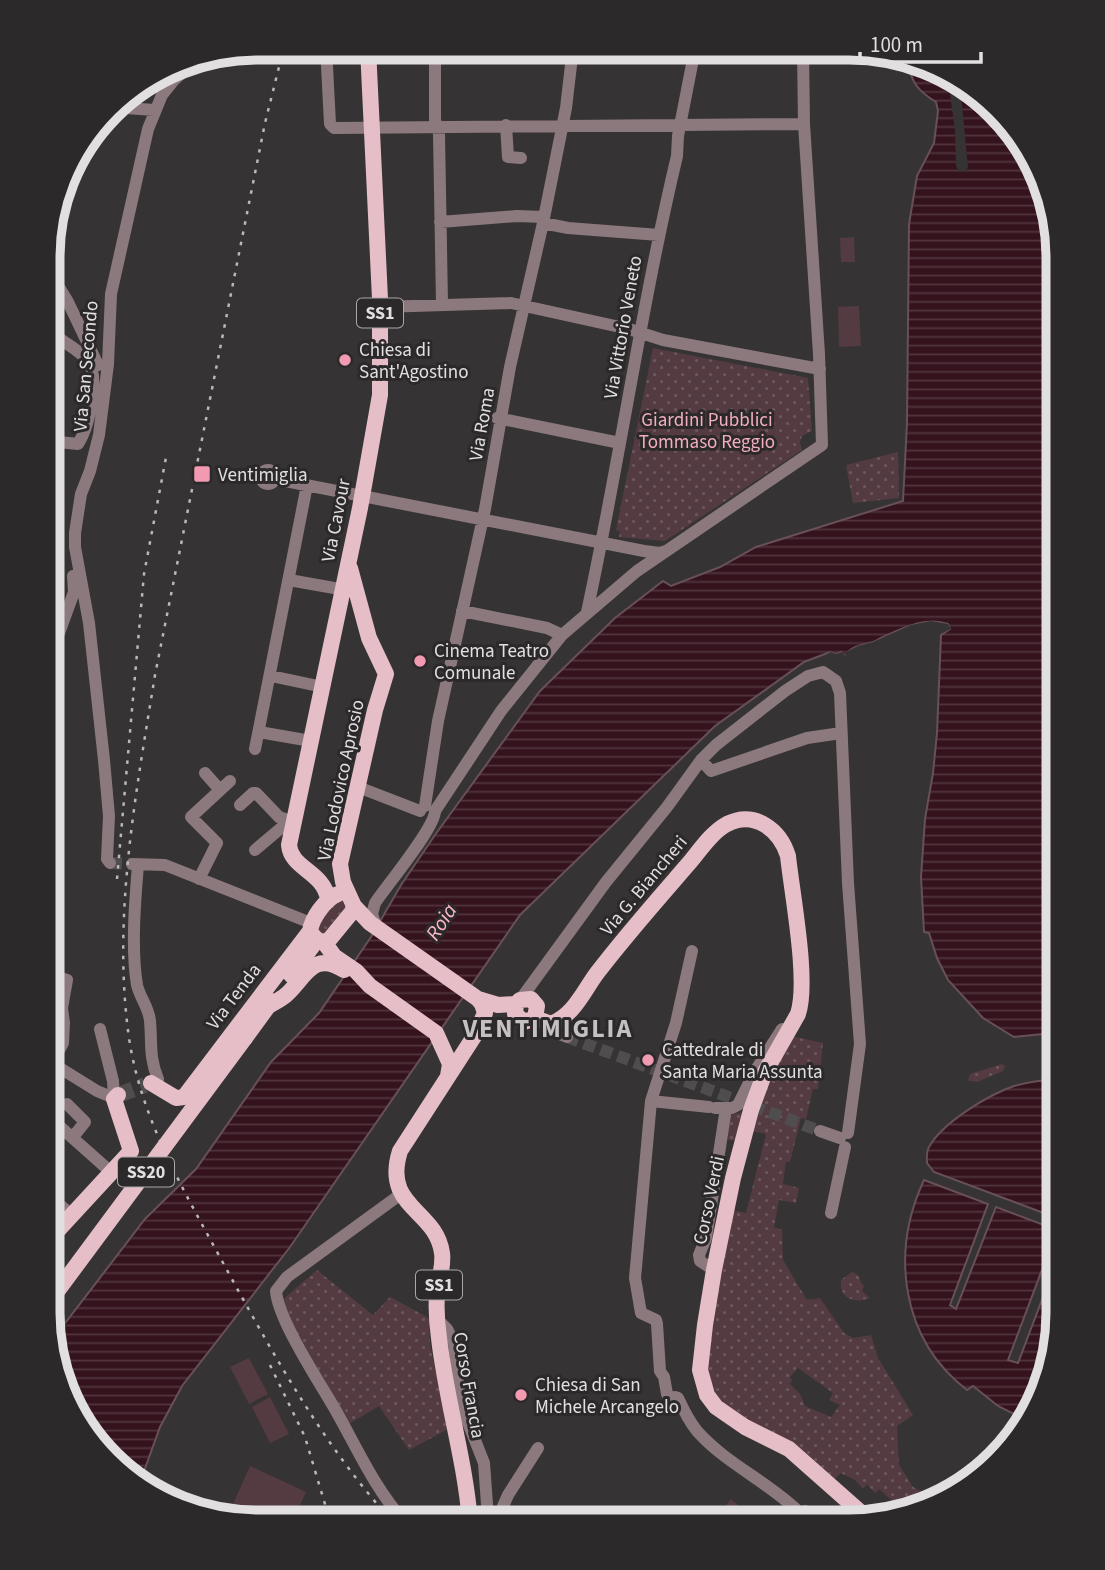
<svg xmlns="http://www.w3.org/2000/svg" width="1105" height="1570" viewBox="0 0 1105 1570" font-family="'Source Sans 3',sans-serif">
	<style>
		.green { fill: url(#green-dots); fill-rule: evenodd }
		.pitch { fill: #533b41 }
		.water { fill: url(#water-rules); stroke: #685058; stroke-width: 2 }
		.pier { fill: #363334 }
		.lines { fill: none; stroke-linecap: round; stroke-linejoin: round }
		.minor-tunnel { stroke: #504d4e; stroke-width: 12; stroke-dasharray: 12 6; stroke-linecap: butt }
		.major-tunnel { stroke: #504d4e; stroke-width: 16; stroke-dasharray: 16 8; stroke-linecap: butt }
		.minor { stroke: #8c797e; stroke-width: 12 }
		.major { stroke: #e5bec7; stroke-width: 16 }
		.rail { stroke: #bab8b9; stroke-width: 2.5; stroke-dasharray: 3.5 7; stroke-linecap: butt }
		.major-bridge { stroke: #e5bec7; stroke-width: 16 }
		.poi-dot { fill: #f19ab2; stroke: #2c292a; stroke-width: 2.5 }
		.labels { text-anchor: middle; stroke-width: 6; stroke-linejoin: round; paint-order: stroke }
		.shield { fill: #2c292a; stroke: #aba8a9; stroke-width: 2 }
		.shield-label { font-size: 18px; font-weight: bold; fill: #e1dfe0 }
		.street-label { font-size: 19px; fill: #e1dfe0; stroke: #2c292a }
		.poi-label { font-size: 19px; fill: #e1dfe0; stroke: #2c292a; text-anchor: start }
		.park-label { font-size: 19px; fill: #f3adbf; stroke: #2c292a }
		.water-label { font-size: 21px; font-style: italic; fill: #fdb6c9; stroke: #2c292a }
		.district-label { font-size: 26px; font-weight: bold; letter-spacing: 2px; fill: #c5c1c2; stroke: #2c292a }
		.rim { fill: none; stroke: #e1dfe0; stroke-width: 9 }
	</style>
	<defs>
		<pattern id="green-dots" width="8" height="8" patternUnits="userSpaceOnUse" patternTransform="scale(1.75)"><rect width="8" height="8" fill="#533b41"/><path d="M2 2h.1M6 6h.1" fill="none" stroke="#6b575c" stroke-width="1.8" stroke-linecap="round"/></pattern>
		<pattern id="water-rules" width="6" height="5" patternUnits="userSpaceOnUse" patternTransform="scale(1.75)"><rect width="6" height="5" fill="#34131d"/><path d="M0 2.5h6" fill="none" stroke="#51353e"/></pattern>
	</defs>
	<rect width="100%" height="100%" fill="#363334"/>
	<path class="green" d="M653,348l155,30 4,53 -10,5 -2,7 2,7 -137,91 -46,-4 1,-6 -4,-1z
		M898,452l1,46 -46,5 -7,-38z
		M343,898l6,9 -20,26 -7,1 -6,-5 7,-16z
		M791,1036l32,7 -5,46h-5l-7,30 -5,-1 -11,44h-4l-3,22 16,4 -3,15 -17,-3 -5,27 8,3 1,30 24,40 13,-2 24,35 9,5 18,-3 7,23 35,57 -16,11 2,39 14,22 28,14 -27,6 -11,-9 -5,8 -19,-17 -4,4 -8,-9 -4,5 -8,-9 -14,-7 -6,6 -26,-20 -91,-59 -11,-26 9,-75 17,-89 13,3 20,-79 -15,-3 12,-42zM798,1368l35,25 -4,7 11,5 -9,12 -26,-11 -5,-12 -10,-10 2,-4 -2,-3z
		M1002,1064l3,2 -2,5 -26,11 -9,-2 2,-6z
		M743,1112l-6,29 -10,-1 3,-25z
		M317,1270l56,45 17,-18 39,21 1,27 18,84 -39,21 -30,-44 -30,18 -69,-122z
		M852,1272c10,3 6,9 12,14l-2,5 8,7c-16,6 -31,1 -29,-18z"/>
	<path class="pitch" d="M854,237l1,25h-14l-1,-24z
		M859,306l2,40 -22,1 -1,-40z
		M249,1358l19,36 -19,10 -19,-37z
		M270,1397l19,37 -19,9 -18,-36z
		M250,1466l56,26 -13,29h-23l-37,-17z
		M731,1499l21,18 -5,5h-15l-12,-10z
		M204,1501l45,20h-19l-30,-11z"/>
	<path class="water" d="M907,62l68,28 61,74 22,92 -1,772 -14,6 -29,3 -31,-19 -35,-38 -11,-22 -8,-25 -5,-1 -3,-55 4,-58 8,-46 4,-40 4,-98 9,-6 -2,-5c-22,-8 -45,4 -65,13 -4,1 -6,4 -10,5 -10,3 -23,4 -28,14l-4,-4 -5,2 -6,-2 -26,10 -89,64 -195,189 -230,332 -108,139 -22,41 -17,47 -7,9 -67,-77 -16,-67 92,-120 51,-50 75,-107 48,-49 52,-76 30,-52 34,-50 105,-144 75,-73 48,-37 8,5 49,-19 36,-20 147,-46 4,-78 2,-199 8,-48 17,-33 4,-32 -2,-9c-18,-11 -24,-19 -29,-40z
		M1057,1079v139l-123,-46 -7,-9c0,-5 -1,-11 2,-16 13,-24 59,-52 85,-61 14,-4 29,-6 43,-7z
		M924,1180l64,24 -38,101 6,4 40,-102 61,23 -49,130 10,3 39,-103v67l-29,85 -10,4 -20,-10 -25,-20 -6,4c-66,-51 -77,-137 -43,-210z"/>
	<path class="pier" d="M948,79l12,5 8,83 -2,4 -7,1 -3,-6 -1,-35z
		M931,621l17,3 3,5 -13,6 8,-8 -15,-3 -10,2 -48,20 -13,3 -13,7 -1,3 -6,-3 -14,1 4,-5 6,2 6,-2 3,4 1,-4 12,-6 15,-4 38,-17z"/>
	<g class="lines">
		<path class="minor-tunnel" d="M110,863l21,1
			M567,1037l253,94"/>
		<path class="major-tunnel" d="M118,1095l27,-10"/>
		<path class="minor" d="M326,47l4,77 4,4 470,-4
			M435,48v72l4,14 3,170
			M112,107l42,3
			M506,125l2,32 13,1
			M69,171l24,-41
			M440,222l77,-6 27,1
			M543,223l25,5 91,7
			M49,271l19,31 30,63
			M380,307l131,-4 118,26 34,11 157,29
			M497,418l123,25
			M49,441l29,3c11,-17 23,-68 9,-84 -10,-13 -28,-18 -38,-32
			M261 477a7 7 0 1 1 14 0a7 7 0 1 1-14 0Z
			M275,479l369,72 16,2 6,-2
			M289,580l62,11
			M462,611l85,17 15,7
			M587,612c33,-152 54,-305 90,-456l1,-20 17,-87
			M48,654l6,-7 20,-55 -1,-16
			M271,676l52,11
			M259,732l52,9
			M255,749l52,-264
			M701,760l10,11 96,-33 34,-5
			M205,773l15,17
			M358,787l62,24
			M240,805l13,-12h3l23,24 15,5
			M425,806l13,-85 47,-212 25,-142 33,-144 23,-115 7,-60
			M255,850l26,-22 11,1
			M110,863l-3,-4 2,-43 -5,-56 -15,-137 -14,-76v-14l6,-39 9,-23 9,-36 9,-71 3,-70 37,-165 14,-34 12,-15 27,-23
			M132,864l33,1 146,58
			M138,865c-3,36 -7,84 -1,120 3,13 12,23 13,36 2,23 -1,36 8,58
			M199,879l18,-36 -26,-26 39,-36
			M376,926l-4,-12 3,-11c12,-18 60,-75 60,-92l66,-100 61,-76 75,-64 185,-126 -3,-91 -15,-230 -1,-75
			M520,1000l86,-118 61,-75 34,-47 15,-15 69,-54 23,-15 15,-4 13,9 4,12 8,190 12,161 -12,89
			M48,1002l13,-24 6,2 -5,28 2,15 -1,20 -10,18 2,4 42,26 17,7 -1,-17 -13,-52
			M551,1024l6,9 10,4
			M651,1101l58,6
			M67,1104l18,18 -12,15
			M715,1108h17l6,-3 16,-32 28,-44
			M48,1116l64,57
			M820,1131l20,7
			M47,1194l26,22
			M401,1194l-114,83 -11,14c2,29 44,92 60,120 21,37 39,78 68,110
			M831,1213l14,-66
			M714,1270l-14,-9 -1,-6 7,-17 20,-130
			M438,1320l9,9 7,14 6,59 24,61 4,55 4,4
			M669,1396l-2,-2 -3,-17 -4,-6 -3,-47 -1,-4 -15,-7 -6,-35 16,-177 25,-78 16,-72
			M675,1397l3,1c5,11 11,23 19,33 29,33 72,51 103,82
			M800,1513l5,-2 16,12
			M493,1522l4,-2 11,-25 30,-47"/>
		<path class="major" d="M328,899c-5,-28 -37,-30 -39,-54l71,-337 20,-113v-96l-12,-251
			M354,906l16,17 108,76 4,5 3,9 -10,22 -75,116c-18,57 36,58 42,102 2,14 -4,28 -5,42 -1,14 0,29 2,43 7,62 26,121 31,184
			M310,931c5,8 10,13 19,9l23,-28 2,-6 -11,-24 -3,-18 35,-154 11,-36 -17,-36 -19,-70
			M324,942l10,14 22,15 14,15 66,47 14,31 -2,12
			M291,975l26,-35
			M478,999l20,6 18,-1
			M267,1007c6,-4 13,-7 19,-12 19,-17 27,-45 58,-25
			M515,1014l9,8 11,-4 16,6c23,-9 32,-32 46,-51 29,-38 61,-74 93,-111 10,-12 22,-30 37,-38 28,-14 53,6 61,32 4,38 21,125 10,158l-33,58 -14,38 -18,68 -19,92 -9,55 -5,45 7,25 9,12 29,20 44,22 78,69
			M515,1014l1,-10 4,-4 11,-1 6,7 -2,12
			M245,1038l27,-37
			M151,1083l25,15 8,-1 126,-166c2,-13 15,-32 28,-37
			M47,1242l84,-91 -17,-52 4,-4"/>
		<path class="rail" d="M284,47l-19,76 -110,552c-19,118 -43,242 -26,363 12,81 54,151 93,223 50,91 100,183 170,260
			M117,879l27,-305 23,-122
			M270,1365l35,72 25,84"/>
		<path class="major-bridge" d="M47,1305l198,-267"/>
	</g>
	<g class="poi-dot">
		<circle cx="345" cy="360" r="7"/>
		<rect x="193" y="465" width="18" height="18" rx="3.5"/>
		<circle cx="420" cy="661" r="7"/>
		<circle cx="648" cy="1060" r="7"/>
		<circle cx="521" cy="1395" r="7"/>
	</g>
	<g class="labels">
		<g class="shield">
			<rect x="357" y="298.5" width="46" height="29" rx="5"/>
			<rect x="118" y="1157.5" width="56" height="29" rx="5"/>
			<rect x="416" y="1270.5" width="46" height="29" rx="5"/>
		</g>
		<g class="shield-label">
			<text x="380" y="319">SS1</text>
			<text x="146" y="1178">SS20</text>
			<text x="439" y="1291">SS1</text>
		</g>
		<g class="street-label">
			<text transform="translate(622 327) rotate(-80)" y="7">Via Vittorio Veneto</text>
			<text transform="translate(85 366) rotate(-85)" y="7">Via San Secondo</text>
			<text transform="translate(481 424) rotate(-80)" y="7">Via Roma</text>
			<text transform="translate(335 520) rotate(-79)" y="7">Via Cavour</text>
			<text transform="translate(340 780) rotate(-78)" y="7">Via Lodovico Aprosio</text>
			<text transform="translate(643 885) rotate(-50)" y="7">Via G. Biancheri</text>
			<text transform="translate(233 996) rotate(-53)" y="7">Via Tenda</text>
			<text transform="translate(708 1200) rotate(-78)" y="7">Corso Verdi</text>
			<text transform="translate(470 1385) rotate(80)" y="7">Corso Francia</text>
		</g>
		<g class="poi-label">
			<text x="359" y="356">Chiesa di<tspan x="359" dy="22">Sant'Agostino</tspan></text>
			<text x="218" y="481">Ventimiglia</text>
			<text x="434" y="657">Cinema Teatro<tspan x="434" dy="22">Comunale</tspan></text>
			<text x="662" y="1056">Cattedrale di<tspan x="662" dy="22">Santa Maria Assunta</tspan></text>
			<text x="535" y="1391">Chiesa di San<tspan x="535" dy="22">Michele Arcangelo</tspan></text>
		</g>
		<g class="park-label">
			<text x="707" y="426">Giardini Pubblici<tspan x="707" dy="22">Tommaso Reggio</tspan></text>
		</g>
		<g class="water-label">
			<text transform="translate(441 922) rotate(-57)" y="7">Roia</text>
		</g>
		<g class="district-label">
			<text x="548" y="1037">VENTIMIGLIA</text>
		</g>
	</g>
	<path d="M0 0H1105V1570H0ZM257 60H849A197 197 0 0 1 1046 257V1313A197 197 0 0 1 849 1510H257A197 197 0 0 1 60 1313V257A197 197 0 0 1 257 60Z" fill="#2c292a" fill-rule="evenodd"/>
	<path class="rim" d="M257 60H849A197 197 0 0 1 1046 257V1313A197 197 0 0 1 849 1510H257A197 197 0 0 1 60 1313V257A197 197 0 0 1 257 60Z"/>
	<path d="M860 52v10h121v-10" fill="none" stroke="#e1dfe0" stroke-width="3.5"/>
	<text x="870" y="52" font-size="21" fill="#e1dfe0" stroke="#2c292a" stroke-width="5" paint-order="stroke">100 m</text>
</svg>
